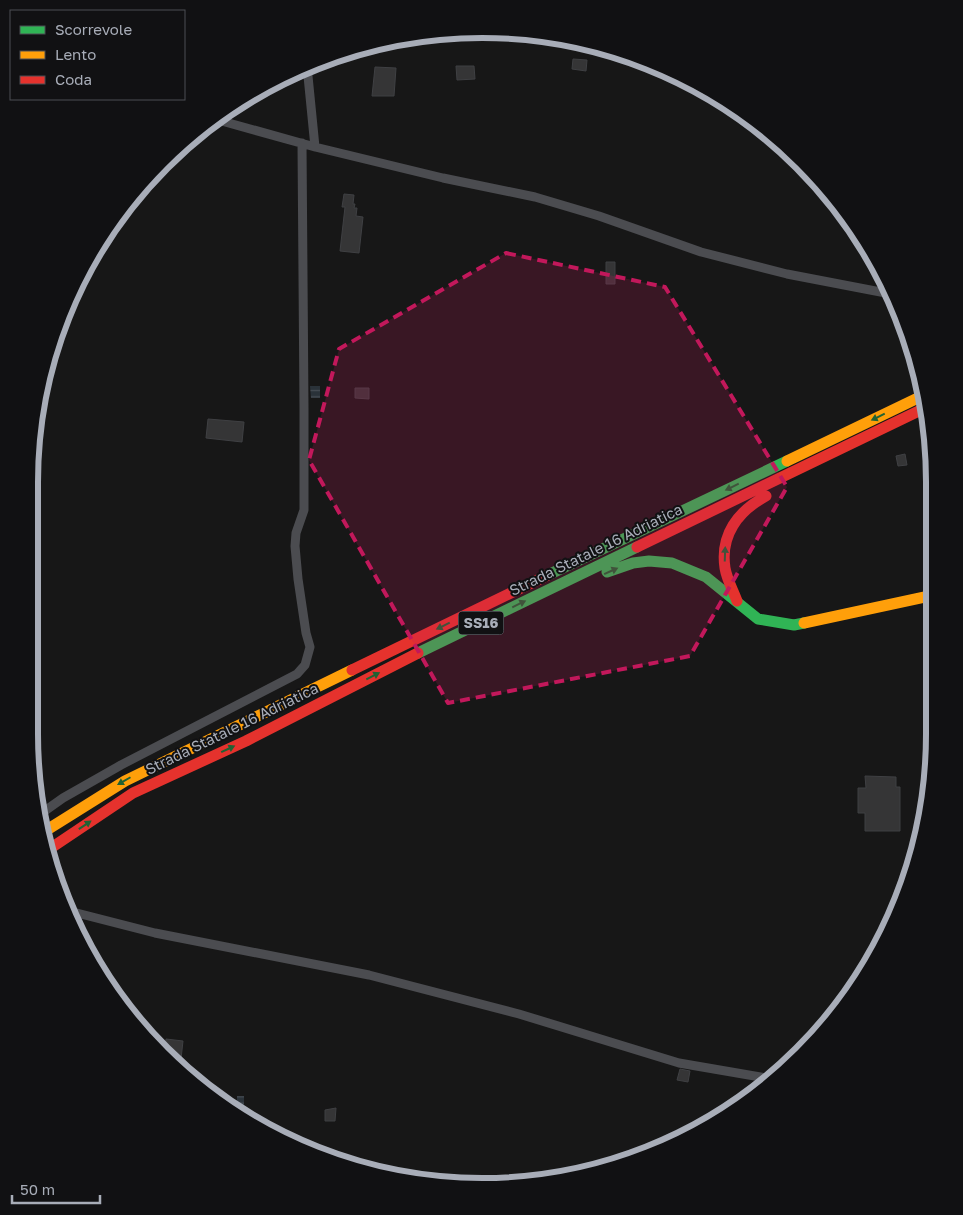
<svg xmlns="http://www.w3.org/2000/svg" width="963" height="1215" viewBox="0 0 963 1215" font-family="'Golos Text',sans-serif">
	<style>
		.water { fill: url(#water-rules) }
		.building { fill: #353536; stroke: #3f4043 }
		.lines { fill: none; stroke-linecap: round; stroke-linejoin: round }
		.street { stroke: #4b4c50; stroke-width: 9 }
		.fast { stroke: #30b455; stroke-width: 11 }
		.slow { stroke: #ff9f0a; stroke-width: 11 }
		.jam { stroke: #e5322d; stroke-width: 11 }
		.oneway { fill: #206234 }
		.marked { fill: #c2185b; fill-opacity: 0.2; stroke: #c2185b; stroke-width: 4; stroke-dasharray: 10 6; stroke-linejoin: round }
		.labels { text-anchor: middle; stroke-width: 4; stroke-linejoin: round; paint-order: stroke }
		.shield { fill: #111113; stroke: #7b7e86; stroke-width: 1 }
		.shield-label { font-size: 14px; font-weight: bold; fill: #a8adb8 }
		.street-label { font-size: 15px; fill: #a8adb8; stroke: #111113 }
		.rim { fill: none; stroke: #a8adb8; stroke-width: 6 }
	</style>
	<defs>
		<pattern id="water-rules" width="6" height="5" patternUnits="userSpaceOnUse" patternTransform="scale(1.25)"><rect width="6" height="5" fill="#2a3239"/><path d="M0 2.5h6" fill="none" stroke="#464d54"/></pattern>
	</defs>
	<rect width="100%" height="100%" fill="#171717"/>
	<path class="water" d="M310,386h10v12h-9z
		M237,1096h7v19l-7,-3z"/>
	<path class="building" d="M573,59l14,1 -1,11 -14,-2z
		M456,66h18l1,13 -18,1z
		M375,67l21,1 -2,28h-22z
		M344,194l10,1 -1,9h2l-1,4h3l-1,8 7,1 -4,36 -19,-2 5,-44h-3z
		M606,262h9v22h-9z
		M355,388h14v11l-14,-1z
		M208,419l36,3 -2,20 -36,-4z
		M905,454l2,11 -9,1 -2,-10z
		M865,776l31,1v10h4v44h-35v-18h-7v-25h8z
		M166,1039l17,2 -3,27 -16,-12z
		M680,1069l10,2 -2,11 -11,-2z
		M336,1108l-1,13h-10v-11z"/>
	<g class="lines">
		<path class="street" d="M307,66l8,81
			M218,120l97,27 128,31 92,19 64,19 102,36 86,22 104,20
			M39,815l24,-17 58,-33 176,-91 8,-9 5,-18 -4,-14 -8,-54 -3,-33 1,-13 8,-23v-102l-2,-265
			M69,911l86,22 214,42 150,39 160,49 93,16"/>
		<path class="fast" d="M607,572l26,-9 16,-2 23,2 34,14 52,42 36,6 10,-2
			M548,575l239,-114
			M418,653l219,-106"/>
		<path class="slow" d="M787,461l135,-65
			M804,623l130,-28
			M42,833l83,-52 227,-111"/>
		<path class="jam" d="M637,547l288,-139
			M737,601c-4,-11 -10,-21 -12,-33 -5,-33 13,-57 41,-72
			M352,670l196,-95
			M45,852l88,-59 113,-52 172,-88"/>
	</g>
	<defs><path id="oneway-solid" d="M-6-.8H1V-3.2L6.5 0L1 3.2V.8H-6Z" transform="scale(1.25)"/></defs>
	<g class="oneway">
		<use href="#oneway-solid" transform="translate(878 417) rotate(154)"/>
		<use href="#oneway-solid" transform="translate(732 487) rotate(154)"/>
		<use href="#oneway-solid" transform="translate(725 554) rotate(-88)"/>
		<use href="#oneway-solid" transform="translate(611 571) rotate(-24)"/>
		<use href="#oneway-solid" transform="translate(519 604) rotate(-26)"/>
		<use href="#oneway-solid" transform="translate(443 626) rotate(154)"/>
		<use href="#oneway-solid" transform="translate(373 676) rotate(-27)"/>
		<use href="#oneway-solid" transform="translate(228 749) rotate(-25)"/>
		<use href="#oneway-solid" transform="translate(124 781) rotate(150)"/>
		<use href="#oneway-solid" transform="translate(85 825) rotate(-34)"/>
	</g>
	<path class="marked" d="M506,253l159,34 122,200 -97,169 -242,47 -139,-243 30,-111z"/>
	<g class="labels">
		<rect class="shield" x="458.5" y="611.5" width="45" height="23" rx="4"/>
		<g class="shield-label">
			<text x="481" y="628">SS16</text>
		</g>
		<g class="street-label">
			<text transform="translate(596 550) rotate(-26)" y="5">Strada Statale 16 Adriatica</text>
			<text transform="translate(232 729) rotate(-26)" y="5">Strada Statale 16 Adriatica</text>
		</g>
	</g>
	<path d="M0 0H963V1215H0ZM482 38H482A444 444 0 0 1 926 482V734A444 444 0 0 1 482 1178H482A444 444 0 0 1 38 734V482A444 444 0 0 1 482 38Z" fill="#111113" fill-rule="evenodd"/>
	<path class="rim" d="M482 38H482A444 444 0 0 1 926 482V734A444 444 0 0 1 482 1178H482A444 444 0 0 1 38 734V482A444 444 0 0 1 482 38Z"/>
	<rect x="10" y="10" width="175" height="90" fill="#111113" stroke="#4d4f55"/>
	<rect x="20" y="26" width="25" height="8" fill="#30b455" stroke="#4d4f55"/>
	<text x="55" y="35" font-size="15" fill="#a8adb8">Scorrevole</text>
	<rect x="20" y="51" width="25" height="8" fill="#ff9f0a" stroke="#4d4f55"/>
	<text x="55" y="60" font-size="15" fill="#a8adb8">Lento</text>
	<rect x="20" y="76" width="25" height="8" fill="#e5322d" stroke="#4d4f55"/>
	<text x="55" y="85" font-size="15" fill="#a8adb8">Coda</text>
	<path d="M12 1195v8h88v-8" fill="none" stroke="#a8adb8" stroke-width="2.5"/>
	<text x="20" y="1195" font-size="15" fill="#a8adb8" stroke="#111113" stroke-width="4" paint-order="stroke">50 m</text>
</svg>
